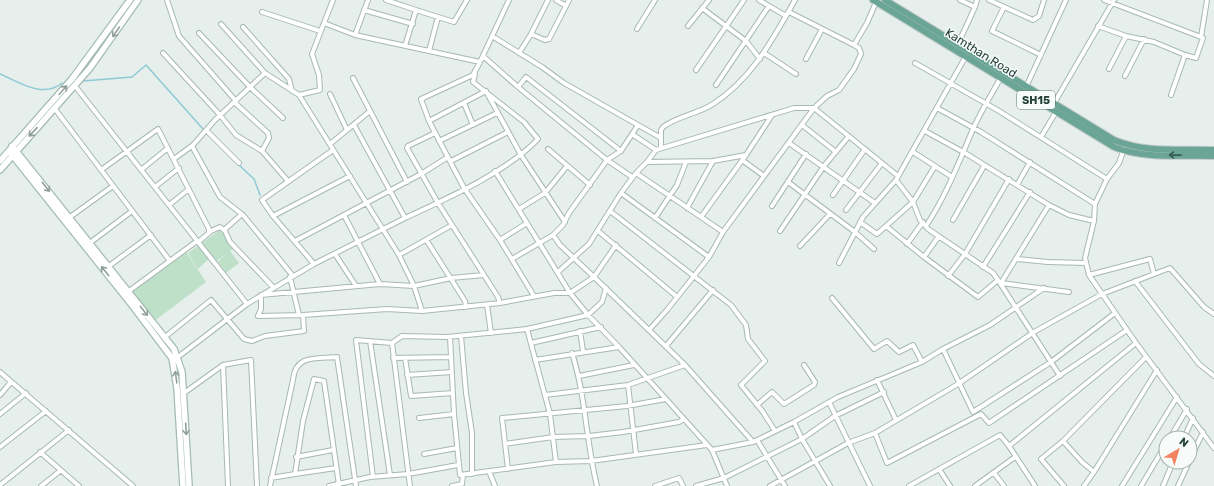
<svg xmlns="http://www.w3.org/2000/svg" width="1214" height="486" viewBox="0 0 1214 486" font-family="Rubik,sans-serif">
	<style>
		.green { fill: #bfe0c8 }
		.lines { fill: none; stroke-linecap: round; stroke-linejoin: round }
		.stream { stroke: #8ec9d4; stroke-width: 1.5 }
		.street-casing { stroke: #a8b8b2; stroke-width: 6 }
		.secondary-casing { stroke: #a4bbb3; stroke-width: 8 }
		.primary-casing { stroke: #c2cac8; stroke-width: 8 }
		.street { stroke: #fff; stroke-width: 4 }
		.secondary { stroke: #fff; stroke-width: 5.5 }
		.primary { stroke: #6aa596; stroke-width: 6 }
		.oneway { stroke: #92a09c }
		.oneway2 { stroke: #365b51 }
		.labels { text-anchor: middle; stroke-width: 3; stroke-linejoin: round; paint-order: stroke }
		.shield { fill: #f7fbf9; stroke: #637a73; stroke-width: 1 }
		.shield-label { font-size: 11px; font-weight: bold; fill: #24423a }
		.street-label { font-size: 12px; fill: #24423a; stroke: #f7fbf9 }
	</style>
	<rect width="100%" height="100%" fill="#e6efeb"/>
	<path class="green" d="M220,230l15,18 -5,3 9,12 -13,10 -8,-11 8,-8 -9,7 -5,-5 -14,13 -10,-16z
		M185,250l21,32 -53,40 -24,-31z"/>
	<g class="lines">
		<path class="stream" d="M0,74c19,8 43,25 62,9
			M83,81l49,-4 14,-12 57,64
			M239,165l15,14 6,16"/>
		<defs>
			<path id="street" d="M167,0l12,36 57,65
				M333,0l-9,23 31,12 125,27 29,-62
				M386,0l30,10 -11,36
				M556,0l10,6 3,-6
				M759,0l27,16
				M989,0l44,20 6,-4 5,-16
				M1104,0l97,37
				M975,7l2,-7
				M1004,7l-12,24 49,24
				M702,8l44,33 14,18
				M364,10l49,14
				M416,10l38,12 13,-22
				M262,12l58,19
				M221,24l44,49
				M688,26l21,-26
				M1098,26l28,10 28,6 31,13
				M243,27l46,52 3,12
				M637,29l18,-29
				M199,33l51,54 33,31
				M531,34l17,-34
				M355,35l13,-35
				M492,36l50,31 22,16 74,42 -17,26
				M958,44l17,-37 -15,-7
				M854,45l13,-22 10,-23
				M429,51l9,-34
				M163,53l57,62 16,20 26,16 26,30
				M519,53l12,-19 14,6 4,-1 17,-33
				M764,53l32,21
				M483,56l35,31 8,-10 95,74 -14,9 -38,53 -6,12 -10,10 -41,24
				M806,59l16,-30
				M480,62l-7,13 -52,24 8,22 35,67 36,52 34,56
				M915,63l84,48 108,68
				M1109,69l17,-33
				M696,70l48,-70
				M475,74l-2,8 14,11 34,62 44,67
				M1125,76l19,-37
				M353,78l54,104
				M716,85l53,-79
				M75,86l172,218
				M518,87l89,73 25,17
				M1026,87l40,-87
				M330,94l17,36
				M299,95l21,-5 -1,-15 -7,-21 12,-31
				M1171,95l14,-40 11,3 7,-20 -2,-1 6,-37
				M234,102l34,31 1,5 -7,13
				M464,103l9,22
				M1053,105l61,-105
				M937,108l44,24 114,72
				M55,109l115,152
				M429,121l57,-30
				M638,125l23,13
				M802,125l34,27
				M206,130l33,33
				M925,131l40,22 84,52 20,10 25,6
				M435,133l-27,13 -1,2 31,55 60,94 2,6 54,-10h16l24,-16 -34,-32 -7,-10
				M1041,137l15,-25
				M439,141l58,-28
				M789,143l86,60
				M330,144l40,-33
				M192,146l28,51 23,18 50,61
				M661,148v-18l2,-3c14,-11 35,-13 50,-23 39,-25 60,-65 82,-104
				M548,149l42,36
				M1124,149l-5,14 -12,16 -12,25 -1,17 -9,37 4,17 47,68 78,105
				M333,150l-71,50 11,16 41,48 91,-46 -51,-93
				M656,150l138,-42h20l13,-12 12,-6 15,-21 7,-15 -2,-6 -5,-3 -65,-33
				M913,152l39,25
				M746,155l26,-40
				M174,159l19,-14 22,-25 50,-47 34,22 100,160 15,31 8,25
				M742,160l22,16
				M451,161l57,-29
				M647,162l66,-1 33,-6 -45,62 22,15
				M101,170l57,-41 51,100v4l-11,9
				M141,170l27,-22
				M495,171l75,122 18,22 31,32
				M636,173l65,44
				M896,180l17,22 7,18 8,9 65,44 5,7 62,96
				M788,182l67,50 19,17
				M1017,185l13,-23
				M155,187l24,-19
				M621,193l88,64
				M833,195l32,-46
				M169,205l20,-16
				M772,206l34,-52
				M687,208l26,-47
				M519,209l26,-16 22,-27
				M846,210l36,-47
				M610,211l121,94 15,20 2,14 17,22 -24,24 22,27 12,19
				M344,215l36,69
				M273,216l77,-40
				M70,217l43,-31
				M405,218c41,-19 102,-46 133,-79l-14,-17 -37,-29
				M655,218l22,-33 9,-23
				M953,220l31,-54
				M860,222l17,12 36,-32 22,-36
				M886,226l38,31
				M926,226c20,-30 33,-64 47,-97 8,-18 19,-35 28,-52
				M224,230l18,-16
				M598,231l78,65
				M780,231l44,-65 25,-30
				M209,232l11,-5 5,4 5,11 43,45
				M939,236l-15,21 54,40 20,-17
				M500,240l27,-17
				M295,241l126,-67 27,-17
				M427,241l38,60 1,6
				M91,242l41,-31
				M907,244l16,-22
				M616,245l-22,32 91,88 68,77
				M800,246l30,-32
				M335,254l21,32
				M399,255l53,-30
				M1017,259l31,3 38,1
				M839,263l24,-46 33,-37 70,-124
				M109,266l42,-31
				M983,267l47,-75
				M558,272l31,-28 32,-51 15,-20 11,-11 9,-12 -24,-16
				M484,275l-33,3 -37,8 -34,-2 -119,11v14l-3,7 45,-1 84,-6 35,2 78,-8
				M1089,275l61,-16 4,15
				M948,276l17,-22 44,-75
				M290,277l9,38
				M1135,281l64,83 15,12
				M1001,283l48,-78
				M1001,283l68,9
				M129,291l68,-50
				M832,298l42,51 13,-8 12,11 14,-7 9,17
				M487,305l4,28
				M527,329l23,85 6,48
				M649,330l18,-20 42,-53 14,-25 91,-124 84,68
				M580,331l3,20
				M461,336l5,57 6,40v41
				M165,337l46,-37 33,39 8,2 13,-5 39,-5 -1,-16
				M450,337l4,77 6,61 96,-13 35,-1 116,-16
				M370,341l20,134
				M392,343l18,143
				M531,343l70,-16
				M666,346l47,-56
				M943,349l47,-24 54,-37
				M572,353c14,44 14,89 25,133
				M178,357l69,-53 67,-40
				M393,358l58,-1
				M405,358l6,38 42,-3
				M535,360l84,-13 93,103 15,36
				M0,372l133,114
				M407,375l45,-3
				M579,376l55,-11
				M877,380l19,40
				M628,385l8,69
				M184,393l39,-28
				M0,395l11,-13
				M545,395l83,-10 57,-20
				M829,402l41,84
				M757,405l15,-13 12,12 30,-19 1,-3 -11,-17
				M0,414l26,-21
				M419,418l35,-4
				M794,422l8,17 28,47
				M875,433l12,30 94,-49 8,9 138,-93
				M1170,438l17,-29
				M1184,438l9,-20
				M757,440l28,46
				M1063,441l19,21 12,10
				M505,444l48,-7 36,-1 34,-4 56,-10 5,-3
				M1009,446l127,-103
				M0,447l46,-36
				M712,450l41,-8 41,-20 44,-25 84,-35 21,-13 30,63 78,-50 64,-49
				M40,452l39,34
				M424,454l33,-6
				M296,457l37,-7
				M1190,460l13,-28
				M508,469l-6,-51 125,-12 39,-7
				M939,469l11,17
				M489,471l6,15
				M994,473l10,13
				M295,474l41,-6
				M373,477l-17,-137 36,3 10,-7 45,1 80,-8 61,-14 14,-13 4,-14
				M271,478l24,-4 8,-53 11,-42 10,2 15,104
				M0,485l69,-55
				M41,486l19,-15
				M228,486l-5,-121 28,-5 6,126
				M270,486l23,-106c2,-26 24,-21 44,-23l19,129
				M329,486l41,-9 38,-3 50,-9
				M452,486l10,-2 1,-9
				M655,486l24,-8 4,8
				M696,486l28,-8 78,-39 33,-23 49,-24
				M770,486l78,-43 27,-10 83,-49 76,-52 68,-38 68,-26 34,39 10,7
				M909,486l91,-51 9,11 26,40
				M975,486l40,-29
				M1064,486l-23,-27 22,-18 83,-84
				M1084,486l10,-14 63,-102
				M1122,486l55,-89
				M1141,486l25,-42
				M1163,486l10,-24
				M1178,486l11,-24"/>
			<path id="secondary" d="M12,146l162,203 8,23 7,114
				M9,151l123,154 40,53 5,30 6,98
				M0,161l72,-82 58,-79
				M0,170l90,-102 48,-68"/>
			<path id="primary" d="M873,0l241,147c30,12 68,8 100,9
				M885,0l229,140c30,13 68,9 100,10"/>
		</defs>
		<use href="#street" class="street-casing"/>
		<use href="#secondary" class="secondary-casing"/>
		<use href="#primary" class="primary-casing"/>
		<use href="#street" class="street"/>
		<use href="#secondary" class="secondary"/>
		<use href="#primary" class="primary"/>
	</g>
	<defs><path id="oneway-shaft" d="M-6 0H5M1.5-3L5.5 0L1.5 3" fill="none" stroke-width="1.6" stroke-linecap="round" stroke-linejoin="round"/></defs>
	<g class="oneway">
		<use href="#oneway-shaft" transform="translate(116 32) rotate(124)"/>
		<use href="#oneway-shaft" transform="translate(63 90) rotate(-48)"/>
		<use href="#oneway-shaft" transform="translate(33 132) rotate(133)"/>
		<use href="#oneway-shaft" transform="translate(46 187) rotate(52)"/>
		<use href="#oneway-shaft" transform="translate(105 271) rotate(-129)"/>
		<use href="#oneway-shaft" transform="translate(144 311) rotate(52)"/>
		<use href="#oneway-shaft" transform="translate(176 377) rotate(-98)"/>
		<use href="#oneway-shaft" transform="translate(186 429) rotate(87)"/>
	</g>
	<use class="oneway2" href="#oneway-shaft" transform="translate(1175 155) rotate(-179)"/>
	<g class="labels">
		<rect class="shield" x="1017" y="91" width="38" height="18" rx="3"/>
		<g class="shield-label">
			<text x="1036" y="104">SH15</text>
		</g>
		<g class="street-label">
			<text transform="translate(981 53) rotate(32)" y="4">Kamthan Road</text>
		</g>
	</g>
	<g transform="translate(1178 450) rotate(38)"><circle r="19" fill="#f7fbf9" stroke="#a3b1ad"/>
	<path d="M0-3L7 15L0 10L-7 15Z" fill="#f4845f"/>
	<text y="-6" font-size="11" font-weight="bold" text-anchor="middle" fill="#24423a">N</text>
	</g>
</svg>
